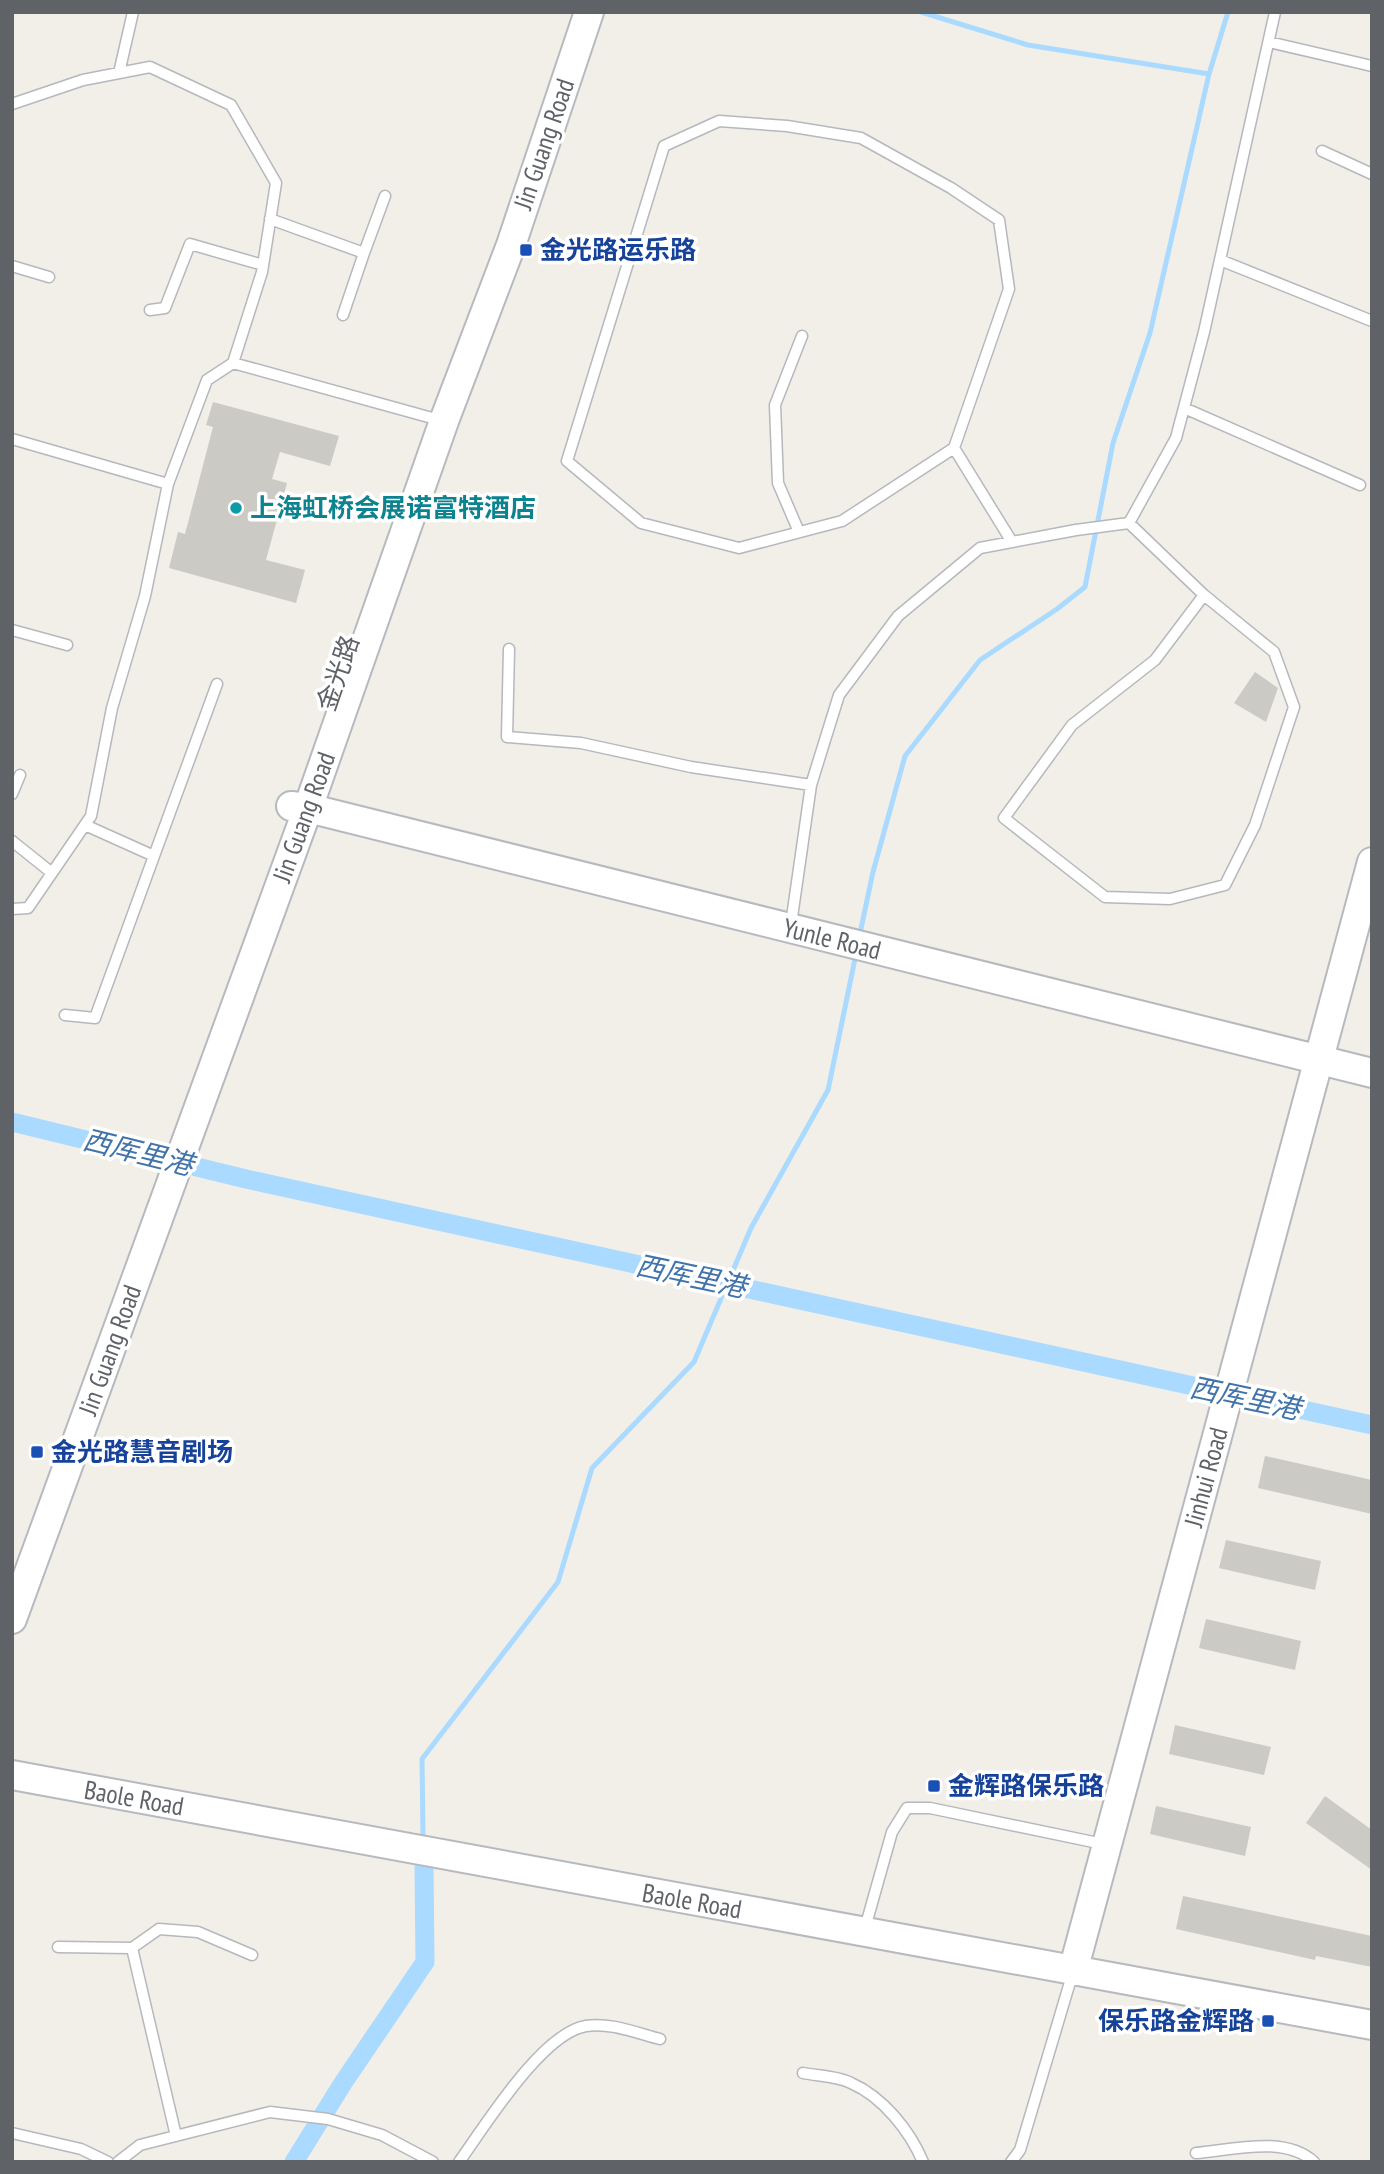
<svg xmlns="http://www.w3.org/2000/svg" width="1384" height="2174" viewBox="0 0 1384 2174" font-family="'PT Sans Narrow','Noto Sans SC',sans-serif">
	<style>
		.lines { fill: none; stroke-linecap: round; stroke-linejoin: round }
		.stream { stroke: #aadaff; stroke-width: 5 }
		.canal { stroke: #aadaff; stroke-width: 19 }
		.building { fill: #cccac5 }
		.lane-casing { stroke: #b5b8bc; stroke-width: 13 }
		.secondary-casing { stroke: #b6babf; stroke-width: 32 }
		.lane { stroke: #fff; stroke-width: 10 }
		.secondary { stroke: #fff; stroke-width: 28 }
		.transit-dot { fill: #1a4fb4; stroke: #fff; stroke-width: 2.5 }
		.culture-dot { fill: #0f9aa8; stroke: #fff; stroke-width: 2.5 }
		.labels { text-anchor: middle; stroke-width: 7; stroke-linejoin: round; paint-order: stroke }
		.street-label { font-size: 26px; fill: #5f6368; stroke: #fff }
		.transit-label { font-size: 26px; font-weight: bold; fill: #164399; stroke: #fff; text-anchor: start }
		.culture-label { font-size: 26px; font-weight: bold; fill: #0d838f; stroke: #fff; text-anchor: start }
		.water-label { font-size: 28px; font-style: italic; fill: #4174aa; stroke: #fff }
	</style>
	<rect width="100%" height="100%" fill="#f1efe8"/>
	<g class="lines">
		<path class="stream" d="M1209,74l19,-62
			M859,938l14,-66 32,-116 75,-96 77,-51 28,-22 28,-144 37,-110 59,-259 -181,-29 -107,-33
			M423,1835l-1,-76 136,-177 34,-114 102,-106 57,-134 77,-138 28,-136"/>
		<path class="canal" d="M12,1122l234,57 1126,246
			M294,2162l49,-79 82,-121 -1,-95"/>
	</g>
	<path class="building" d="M213,402l126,34 -9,30 -50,-14 -8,27 15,4 -21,77 39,10 -9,33 -127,-35 9,-36 7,2 28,-107 -7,-2z
		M1255,672l23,16 -12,34 -32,-19z
		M1265,1456l107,24v34l-114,-26z
		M1226,1540l95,21 -6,29 -96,-22z
		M1206,1619l95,22 -6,29 -96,-22z
		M1175,1725l96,22 -7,28 -95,-21z
		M1325,1796l47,34v40l-66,-47z
		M1156,1806l95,21 -6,29 -95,-22z
		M1183,1896l189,40v31l-56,-11 -1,4 -139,-31z"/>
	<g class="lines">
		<defs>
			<path id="lane" d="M1269,42l103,24
				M119,73l14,-61
				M12,104l71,-24 67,-13 81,38 45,78 -14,89 -29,91 -26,17 -39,104 -23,112 -33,112 -21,108 -63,92 -16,1
				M1322,151l50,23
				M270,219l94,34 -21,62
				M364,253l21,-57
				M1220,260l152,61
				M12,266l37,11
				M150,310l15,-2 25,-64 73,21
				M233,363l210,58
				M1184,408l176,77
				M12,439l156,45
				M954,448l-112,73 -103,27 -98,-25 -74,-62 97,-315 55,-25 68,5 74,12 90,50 48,32 10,69 -55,159 58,94
				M1129,523l75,72 70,57 20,55 -39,118 -30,60 -55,14 -65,-2 -101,-79 68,-93 83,-65 49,-65
				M799,532l-21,-49 -3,-78 27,-69
				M12,630l55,15
				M509,649l-2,88 74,6 110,24 120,18
				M12,794l8,-19
				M85,825l69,31 63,-172
				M12,841l40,32
				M791,924l20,-139 28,-90 59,-79 82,-68 96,-18 53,-7 47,-85 28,-106 71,-320
				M65,1015l30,3 59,-162
				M865,1928l27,-96 15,-24h23l173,36
				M58,1947l74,1
				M803,2073c15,3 35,3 48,10 32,14 59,48 72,79
				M12,2133l69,16 27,13
				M176,2136l-44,-188 27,-19 39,3 54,23
				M1196,2153c36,-3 89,-18 118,9
				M118,2162l22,-17 130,-33 58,7 54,16 51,27
				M459,2162c26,-36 83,-129 127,-136 24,-4 51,7 74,13
				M1011,2162l9,-12 53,-178"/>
			<path id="secondary" d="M291,806l17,2 1064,265
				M12,1619l296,-811 136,-387 67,-176 78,-233
				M12,1775l1360,250
				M1073,1971l299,-1109"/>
		</defs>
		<use href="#lane" class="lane-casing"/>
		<use href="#secondary" class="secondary-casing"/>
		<use href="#lane" class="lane"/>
		<use href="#secondary" class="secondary"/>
	</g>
	<g class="transit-dot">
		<rect x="519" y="243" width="14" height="14" rx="3.5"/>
		<rect x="30" y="1445" width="14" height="14" rx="3.5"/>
		<rect x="927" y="1779" width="14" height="14" rx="3.5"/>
		<rect x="1261" y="2014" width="14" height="14" rx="3.5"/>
	</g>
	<circle class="culture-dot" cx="236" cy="508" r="7"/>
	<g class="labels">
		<g class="street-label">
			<text transform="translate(544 144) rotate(-71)" y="9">Jin Guang Road</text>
			<text transform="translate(338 673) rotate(-71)" y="9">金光路</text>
			<text transform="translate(304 817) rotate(-70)" y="9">Jin Guang Road</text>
			<text transform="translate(832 939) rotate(14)" y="9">Yunle Road</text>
			<text transform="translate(110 1350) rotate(-70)" y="9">Jin Guang Road</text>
			<text transform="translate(1206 1477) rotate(-75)" y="9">Jinhui Road</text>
			<text transform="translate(134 1798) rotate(10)" y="9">Baole Road</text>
			<text transform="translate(692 1901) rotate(10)" y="9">Baole Road</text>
		</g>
		<g class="transit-label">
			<text x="540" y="259">金光路运乐路</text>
			<text x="51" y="1461">金光路慧音剧场</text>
			<text x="948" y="1795">金辉路保乐路</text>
			<text x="1254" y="2030" text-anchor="end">保乐路金辉路</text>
		</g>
		<g class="culture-label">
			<text x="250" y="517">上海虹桥会展诺富特酒店</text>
		</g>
		<g class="water-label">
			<text transform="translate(138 1152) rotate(14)" y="10">西厍里港</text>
			<text transform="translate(691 1276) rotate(12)" y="10">西厍里港</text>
			<text transform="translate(1245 1398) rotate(12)" y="10">西厍里港</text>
		</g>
	</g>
	<rect width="1384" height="2174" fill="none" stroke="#5f6368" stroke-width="28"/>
</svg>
